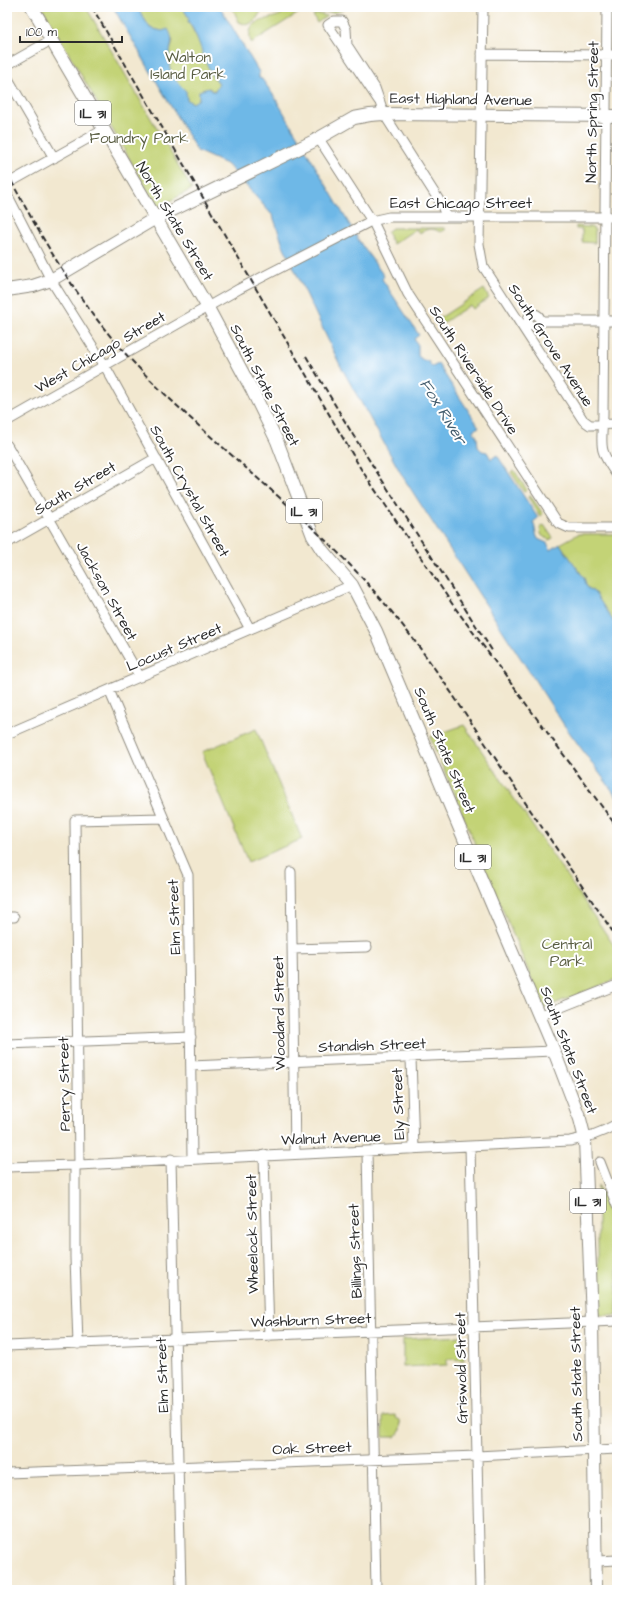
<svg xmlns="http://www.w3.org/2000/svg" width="624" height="1597" viewBox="0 0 624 1597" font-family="'Architects Daughter',sans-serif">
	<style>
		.green { fill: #c3d376; stroke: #777f50 }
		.water { fill: #6eb8e7; stroke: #4c7289 }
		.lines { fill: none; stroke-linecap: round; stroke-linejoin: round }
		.minor-casing { stroke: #8e8a7e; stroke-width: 11 }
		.major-casing { stroke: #8e8a7e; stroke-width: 14 }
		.minor { stroke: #fff; stroke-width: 9 }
		.major { stroke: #fff; stroke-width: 12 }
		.rail { stroke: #2b2b2b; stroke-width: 2; stroke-dasharray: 6 3; stroke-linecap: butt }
		.labels { text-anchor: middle; stroke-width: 4; stroke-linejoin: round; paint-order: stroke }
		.shield { fill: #fff; stroke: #6b6b6b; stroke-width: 1 }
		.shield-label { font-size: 14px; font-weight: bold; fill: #2b2b2b }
		.park-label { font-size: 15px; fill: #595d42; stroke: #fff }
		.street-label { font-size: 15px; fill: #2b2b2b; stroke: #fff }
		.water-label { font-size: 16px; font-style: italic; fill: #425c6d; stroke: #fff }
	</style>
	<rect width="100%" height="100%" fill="#fff"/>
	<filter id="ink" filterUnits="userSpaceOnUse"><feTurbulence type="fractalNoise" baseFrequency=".025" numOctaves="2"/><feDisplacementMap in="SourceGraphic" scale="8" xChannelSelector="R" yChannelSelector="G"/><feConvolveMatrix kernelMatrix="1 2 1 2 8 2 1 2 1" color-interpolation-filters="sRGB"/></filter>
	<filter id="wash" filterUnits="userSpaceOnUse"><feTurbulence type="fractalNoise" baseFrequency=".012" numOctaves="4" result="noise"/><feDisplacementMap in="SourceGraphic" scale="16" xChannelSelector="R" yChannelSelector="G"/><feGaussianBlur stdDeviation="0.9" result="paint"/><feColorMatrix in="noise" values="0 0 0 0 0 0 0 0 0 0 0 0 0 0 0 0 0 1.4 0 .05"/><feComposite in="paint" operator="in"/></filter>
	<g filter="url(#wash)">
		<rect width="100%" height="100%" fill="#f2e8d0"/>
		<path class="green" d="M42,7h44l106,182 -33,18 -2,-3 -1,1z
			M137,7h45l7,11 -1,3 14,26v6l8,15 2,9 7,6 -2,6 -5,2 -2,-3 -11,3 1,5 -3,5 -4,2 -5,-2 -3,-5 1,-5c-8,-5 -19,-21 -17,-32 0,-7 3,-13 4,-19l-11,-9 -12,-3z
			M232,7h32l-9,14 -8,4 -8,-3z
			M275,7h11l-9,6h-5l-1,-2z
			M291,7h12l2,2 -54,34c-7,-24 16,-22 29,-28 4,-2 7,-6 11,-8z
			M307,7h40c-7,8 -33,7 -40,0z
			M319,14l8,2 -10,7 -4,-8z
			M614,68h3v31z
			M576,226l15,1 4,3v13l-13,-1v-13h-6z
			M392,228h52l1,2 -5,2c-9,-5 -12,-3 -21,1l-3,-4 -23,15 -6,-12z
			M484,289l5,9 -16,11 -3,-4 -30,20 -3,-5z
			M514,470l13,20 -3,2 -13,-20z
			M530,495l13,19 -3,2 -12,-19z
			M544,525l9,13 -4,2c-8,-6 -7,-1 -9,-12z
			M578,534h39v93l-22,-34 -8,-6 -3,-9 -24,-34z
			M464,725l153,225v25l-3,5 -70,28 -114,-271z
			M256,729l46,110 -54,23 -46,-110z
			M598,1185l19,36v95l-19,-1z
			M463,1336l1,24 -17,-1v6l-44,2v-28z
			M395,1415l1,3 4,2c1,7 1,12 -4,17h-13v-21z"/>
		<path class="water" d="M113,7h24l13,21 12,3 6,-2c7,11 2,17 1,30 -2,12 10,26 17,32l1,9 6,3 6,-4v-8l9,-3 4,3h3l4,-8c-16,-15 -17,-43 -31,-62l1,-3 -7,-11h38l39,65v6l3,1 12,17 87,148 23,32 -2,3 37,56 -5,4 4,6v11l5,4 5,1 4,6 6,-3 41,63 -6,3 4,7 1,10 4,4 5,1 4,7 6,-4 41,63 -5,4c3,6 2,12 5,17l9,4 4,7 9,-6 24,34 3,9 8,6 22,34v170l-53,-72 -161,-248 -63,-112 -57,-120 -10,-29 -45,-51 -31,-14z"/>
	</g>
	<g filter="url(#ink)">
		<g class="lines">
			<defs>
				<path id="minor" d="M483,7l-4,237 4,22 100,154 7,5 27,-1
					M607,7l-4,408c-1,31 -6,33 14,60
					M482,54l135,1
					M7,65l44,-25
					M7,77l47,81
					M379,101l-51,-76 6,-4h8l4,8 1,16 28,43 9,26 56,88 7,15
					M319,139l55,85 34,70 150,229 11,5h48
					M7,184l96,-54
					M7,194l44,86 54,86 145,263
					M528 320a6 6 0 1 1 12 0a6 6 0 1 1-12 0Z
					M541,321h76
					M7,421l232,-132 132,-68 18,-4h228
					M7,445l133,232
					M7,543l149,-85
					M109,690l79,185 4,283
					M7,734l345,-149
					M291,872l4,282
					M7,917h7
					M292,949l75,-2
					M539,1016l78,-31
					M7,1044l184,-7
					M411,1058l3,91
					M191,1066l363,-15
					M470,1146l10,444
					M367,1151l9,439
					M264,1155l5,181
					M171,1159l10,431
					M600,1162l17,44
					M79,1165l491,-24c17,-3 31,-8 47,-17
					M7,1167l68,-2
					M78,1344l-3,-87v-92h4l-4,-345 88,-2
					M7,1346l610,-25
					M7,1473l470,-17 140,-7
					M597,1561l20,-1"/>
				<path id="major" d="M32,7l175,299 45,84 25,51 36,95 9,14 30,35 24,46 178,420 26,68 5,20 7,182 4,269
					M7,290l26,-4 18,-6 103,-61 158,-77 42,-24 16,-3 14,-1 233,2"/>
			</defs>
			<use href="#minor" class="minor-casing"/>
			<use href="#major" class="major-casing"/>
			<use href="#minor" class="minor"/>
			<use href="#major" class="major"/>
			<path class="rail" d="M92,7l269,462 92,136 164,222
				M7,173c36,68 75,136 129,192 75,79 165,143 237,225 43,48 78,102 114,156 43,64 87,128 130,192
				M306,356l47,79 140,217"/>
		</g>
	</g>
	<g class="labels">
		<g class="shield">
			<rect x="75" y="101" width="36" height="24" rx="3"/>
			<rect x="286" y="499" width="36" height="24" rx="3"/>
			<rect x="455" y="845" width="36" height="24" rx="3"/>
			<rect x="570" y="1189" width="36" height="24" rx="3"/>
		</g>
		<g class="shield-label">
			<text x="93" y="118">IL 31</text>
			<text x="304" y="516">IL 31</text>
			<text x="473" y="862">IL 31</text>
			<text x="588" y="1206">IL 31</text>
		</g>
		<g class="park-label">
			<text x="188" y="62">Walton<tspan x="188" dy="17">Island Park</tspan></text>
			<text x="139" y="143">Foundry Park</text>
			<text x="567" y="949">Central<tspan x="567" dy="17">Park</tspan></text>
		</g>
		<g class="street-label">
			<text transform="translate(461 99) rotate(1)" y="5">East Highland Avenue</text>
			<text transform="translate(592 112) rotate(-89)" y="5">North Spring Street</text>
			<text x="461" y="208">East Chicago Street</text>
			<text transform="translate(175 221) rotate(59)" y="5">North State Street</text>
			<text transform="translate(551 345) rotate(57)" y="5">South Grove Avenue</text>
			<text transform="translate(100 352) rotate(-30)" y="5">West Chicago Street</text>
			<text transform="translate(474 370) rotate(57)" y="5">South Riverside Drive</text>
			<text transform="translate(265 385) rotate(63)" y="5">South State Street</text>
			<text transform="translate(75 488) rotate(-30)" y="5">South Street</text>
			<text transform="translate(190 491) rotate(61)" y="5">South Crystal Street</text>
			<text transform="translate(107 591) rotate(61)" y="5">Jackson Street</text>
			<text transform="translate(174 647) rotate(-23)" y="5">Locust Street</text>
			<text transform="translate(445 750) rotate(67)" y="5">South State Street</text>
			<text transform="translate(174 917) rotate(-92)" y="5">Elm Street</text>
			<text transform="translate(279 1013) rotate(-91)" y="5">Woodard Street</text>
			<text transform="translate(372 1045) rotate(-2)" y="5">Standish Street</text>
			<text transform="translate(569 1050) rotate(69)" y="5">South State Street</text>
			<text transform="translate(64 1084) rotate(-91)" y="5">Perry Street</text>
			<text transform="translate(398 1104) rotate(-92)" y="5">Ely Street</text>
			<text transform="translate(331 1138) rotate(-2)" y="5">Walnut Avenue</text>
			<text transform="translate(252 1234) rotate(-91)" y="5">Wheelock Street</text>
			<text transform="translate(355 1251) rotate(-92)" y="5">Billings Street</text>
			<text transform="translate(311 1320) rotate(-2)" y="5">Washburn Street</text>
			<text transform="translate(461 1368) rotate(-91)" y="5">Griswold Street</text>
			<text transform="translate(576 1374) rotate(-91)" y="5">South State Street</text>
			<text transform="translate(162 1375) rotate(-92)" y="5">Elm Street</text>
			<text transform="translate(312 1448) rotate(-2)" y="5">Oak Street</text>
		</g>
		<g class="water-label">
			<text transform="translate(444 411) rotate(58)" y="6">Fox River</text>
		</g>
	</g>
	<rect width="624" height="1597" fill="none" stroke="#fff" stroke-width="24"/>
	<path d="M20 36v6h102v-6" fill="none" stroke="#2b2b2b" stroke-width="2"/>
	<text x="26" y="36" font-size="12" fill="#2b2b2b" stroke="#ffffff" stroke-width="3" paint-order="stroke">100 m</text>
</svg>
